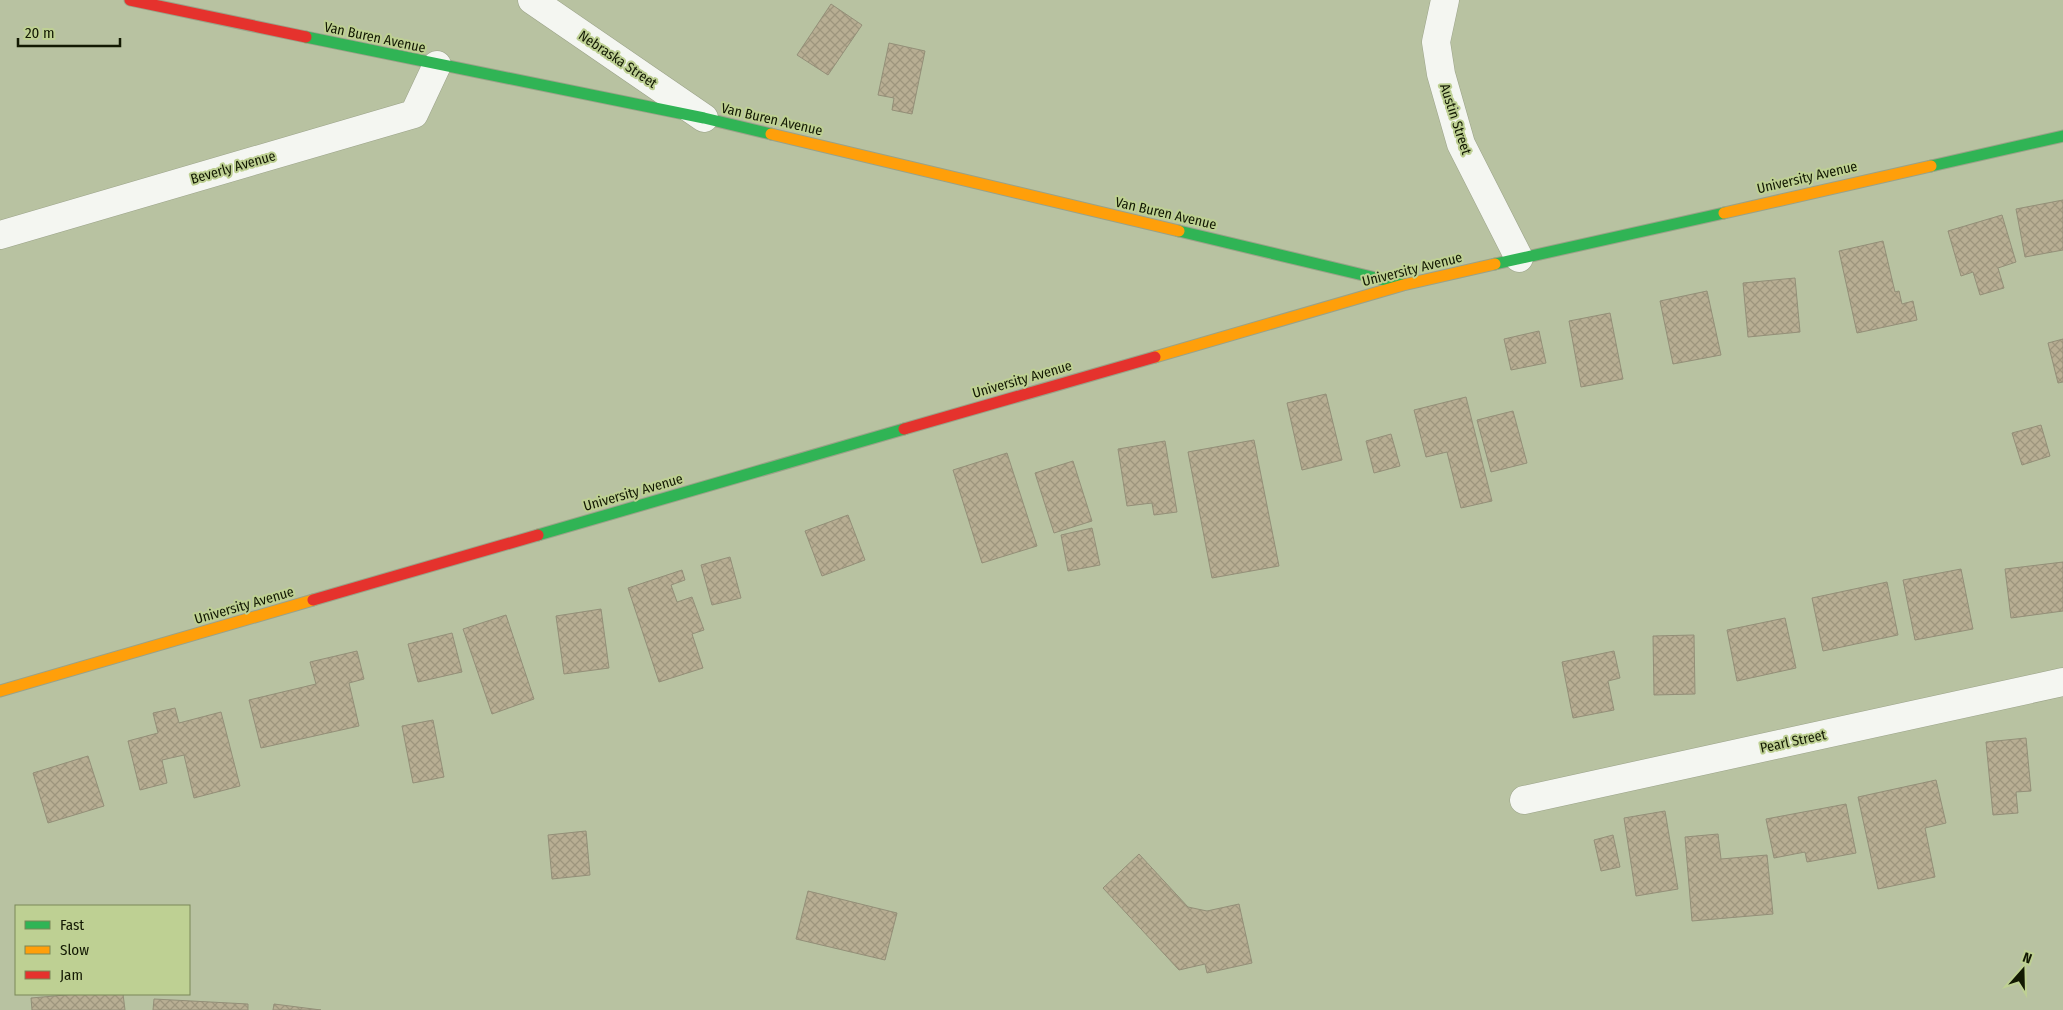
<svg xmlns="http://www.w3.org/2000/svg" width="2063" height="1010" viewBox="0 0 2063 1010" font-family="'Fira Sans Condensed',sans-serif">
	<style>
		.building { fill: url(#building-cross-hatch); stroke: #938f78 }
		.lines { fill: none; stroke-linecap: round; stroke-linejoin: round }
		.street-casing { stroke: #9aa288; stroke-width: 29 }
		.fast-casing { stroke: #9aa288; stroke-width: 13 }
		.slow-casing { stroke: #9aa288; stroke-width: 13 }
		.jam-casing { stroke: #9aa288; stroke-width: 13 }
		.street { stroke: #f4f6f1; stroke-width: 28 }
		.fast { stroke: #30b455; stroke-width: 11 }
		.slow { stroke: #ff9f0a; stroke-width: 11 }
		.jam { stroke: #e5322d; stroke-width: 11 }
		.labels { text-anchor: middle; stroke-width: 4; stroke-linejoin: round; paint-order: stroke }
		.street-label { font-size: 14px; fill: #131903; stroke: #bed093 }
	</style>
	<defs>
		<pattern id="building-cross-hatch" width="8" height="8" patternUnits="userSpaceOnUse" patternTransform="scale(1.25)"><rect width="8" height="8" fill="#b8ae93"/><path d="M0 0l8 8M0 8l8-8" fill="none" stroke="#9d957d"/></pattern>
	</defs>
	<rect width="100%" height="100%" fill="#b8c2a1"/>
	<path class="building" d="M831,4l31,21 -34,50 -31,-20z
		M889,43l36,8 -13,63 -20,-4 2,-12 -16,-3z
		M2063,200v50l-38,7 -9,-48z
		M2002,215l14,47 -18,6 6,20 -24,7 -7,-23 -12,4 -13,-45z
		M1883,241l12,51 4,-1 3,13 11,-3 4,19 -60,13 -18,-82z
		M1795,278l5,54 -52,5 -5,-54z
		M1707,291l14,64 -48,9 -13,-63z
		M1610,313l13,66 -42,8 -12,-66z
		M1539,331l7,32 -35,7 -7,-31z
		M2063,339v43l-5,1 -10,-40z
		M1326,394l16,66 -40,10 -15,-67z
		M1466,397l26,104 -31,7 -14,-56 -21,5 -12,-47z
		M1513,411l14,52 -36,9 -14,-52z
		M2041,425l9,31 -28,9 -10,-32z
		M1391,434l9,32 -26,7 -8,-32z
		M1254,440l25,126 -67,12 -24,-126z
		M1165,441l12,71 -23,3 -2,-12 -25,3 -9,-57z
		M1007,453l30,93 -55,17 -29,-93z
		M1073,461l19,60 -38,12 -19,-60z
		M848,515l17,45 -43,16 -17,-45z
		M1092,528l8,37 -32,6 -7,-36z
		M730,557l11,41 -29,7 -11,-40z
		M2063,562v49l-52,7 -6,-49z
		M1961,569l12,60 -58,11 -12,-60z
		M682,570l3,10 -14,5 6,17 15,-5 12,33 -12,4 11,34 -44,14 -31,-94z
		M1887,582l11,53 -75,16 -11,-53z
		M601,609l8,59 -45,6 -8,-58z
		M506,615l28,84 -42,15 -29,-85z
		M1785,618l11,50 -59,13 -10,-51z
		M452,633l10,39 -44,10 -10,-38z
		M1694,635l1,59 -41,1 -1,-59z
		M357,651l7,28 -15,4 10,43 -98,22 -12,-48 67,-16 -6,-22z
		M1614,651l6,27 -12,3 6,29 -41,8 -11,-56z
		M175,708l4,15 42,-11 19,74 -46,12 -10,-43 -22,5 5,23 -27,7 -12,-49 30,-8 -5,-20z
		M433,720l11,57 -31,6 -11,-57z
		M2026,738l5,53 -15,1 2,21 -25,2 -7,-73z
		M88,756l16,50 -56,17 -15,-50z
		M1936,780l10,43 -21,5 10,49 -57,12 -20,-92z
		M1846,804l10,49 -49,9 -2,-10 -31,6 -8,-39z
		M1665,811l13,78 -42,7 -12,-78z
		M586,831l4,44 -38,4 -4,-44z
		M1718,834l3,25 46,-4 6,59 -81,7 -7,-84z
		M1613,835l7,32 -19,4 -7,-31z
		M1139,854l49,53 19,4 32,-7 13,59 -45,10 -2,-9 -26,6 -76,-82z
		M808,891l89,22 -12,47 -89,-21z
		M77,994h46l2,16h-93l-1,-12z
		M154,999l94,5v6h-95z
		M274,1004l47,6h-48z"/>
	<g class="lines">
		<defs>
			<path id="street" d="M532,0l172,118
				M1445,0l-9,42 5,32 20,70 58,114
				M0,235l414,-121 23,-49
				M1524,800l539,-118"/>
			<path id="fast" d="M306,37l398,81 67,16
				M1931,166l132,-30
				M1179,231l222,53
				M1495,264l229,-51
				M538,535l366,-106"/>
			<path id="slow" d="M771,134l408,97
				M1724,213l207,-47
				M1155,357l248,-72 92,-21
				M0,691l313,-91"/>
			<path id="jam" d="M130,0l176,37
				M904,429l251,-72
				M313,600l225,-65"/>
		</defs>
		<use href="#street" class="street-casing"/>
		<use href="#fast" class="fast-casing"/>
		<use href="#slow" class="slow-casing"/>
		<use href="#jam" class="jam-casing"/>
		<use href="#street" class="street"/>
		<use href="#fast" class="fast"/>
		<use href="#slow" class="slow"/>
		<use href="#jam" class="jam"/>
	</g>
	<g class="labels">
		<g class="street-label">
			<text transform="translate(375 37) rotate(12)" y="5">Van Buren Avenue</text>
			<text transform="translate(618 59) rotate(34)" y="5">Nebraska Street</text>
			<text transform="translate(772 119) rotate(13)" y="5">Van Buren Avenue</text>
			<text transform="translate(1456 119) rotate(72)" y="5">Austin Street</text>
			<text transform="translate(233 167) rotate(-16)" y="5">Beverly Avenue</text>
			<text transform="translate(1807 177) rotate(-13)" y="5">University Avenue</text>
			<text transform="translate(1166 213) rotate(13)" y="5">Van Buren Avenue</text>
			<text transform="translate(1412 269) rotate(-14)" y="5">University Avenue</text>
			<text transform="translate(1022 379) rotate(-16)" y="5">University Avenue</text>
			<text transform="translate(633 492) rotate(-16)" y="5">University Avenue</text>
			<text transform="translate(244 605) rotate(-16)" y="5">University Avenue</text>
			<text transform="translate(1793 741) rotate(-12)" y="5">Pearl Street</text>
		</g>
	</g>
	<rect x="15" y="905" width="175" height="90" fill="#bed093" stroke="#7a8759"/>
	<rect x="25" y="921" width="25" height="8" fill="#30b455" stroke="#7a8759"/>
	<text x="60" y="930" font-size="15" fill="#131903">Fast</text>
	<rect x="25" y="946" width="25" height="8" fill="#ff9f0a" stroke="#7a8759"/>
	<text x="60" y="955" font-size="15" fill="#131903">Slow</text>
	<rect x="25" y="971" width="25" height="8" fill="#e5322d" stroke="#7a8759"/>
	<text x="60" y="980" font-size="15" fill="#131903">Jam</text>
	<g transform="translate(2023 970) rotate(20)" stroke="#bed093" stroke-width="4" paint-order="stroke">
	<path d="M0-4L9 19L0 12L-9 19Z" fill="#131903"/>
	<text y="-8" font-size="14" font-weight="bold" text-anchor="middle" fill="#131903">N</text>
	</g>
	<path d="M18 38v8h102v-8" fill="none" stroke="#131903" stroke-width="2.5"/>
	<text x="25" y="38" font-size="15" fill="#131903" stroke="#bed093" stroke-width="4" paint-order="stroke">20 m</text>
</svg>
